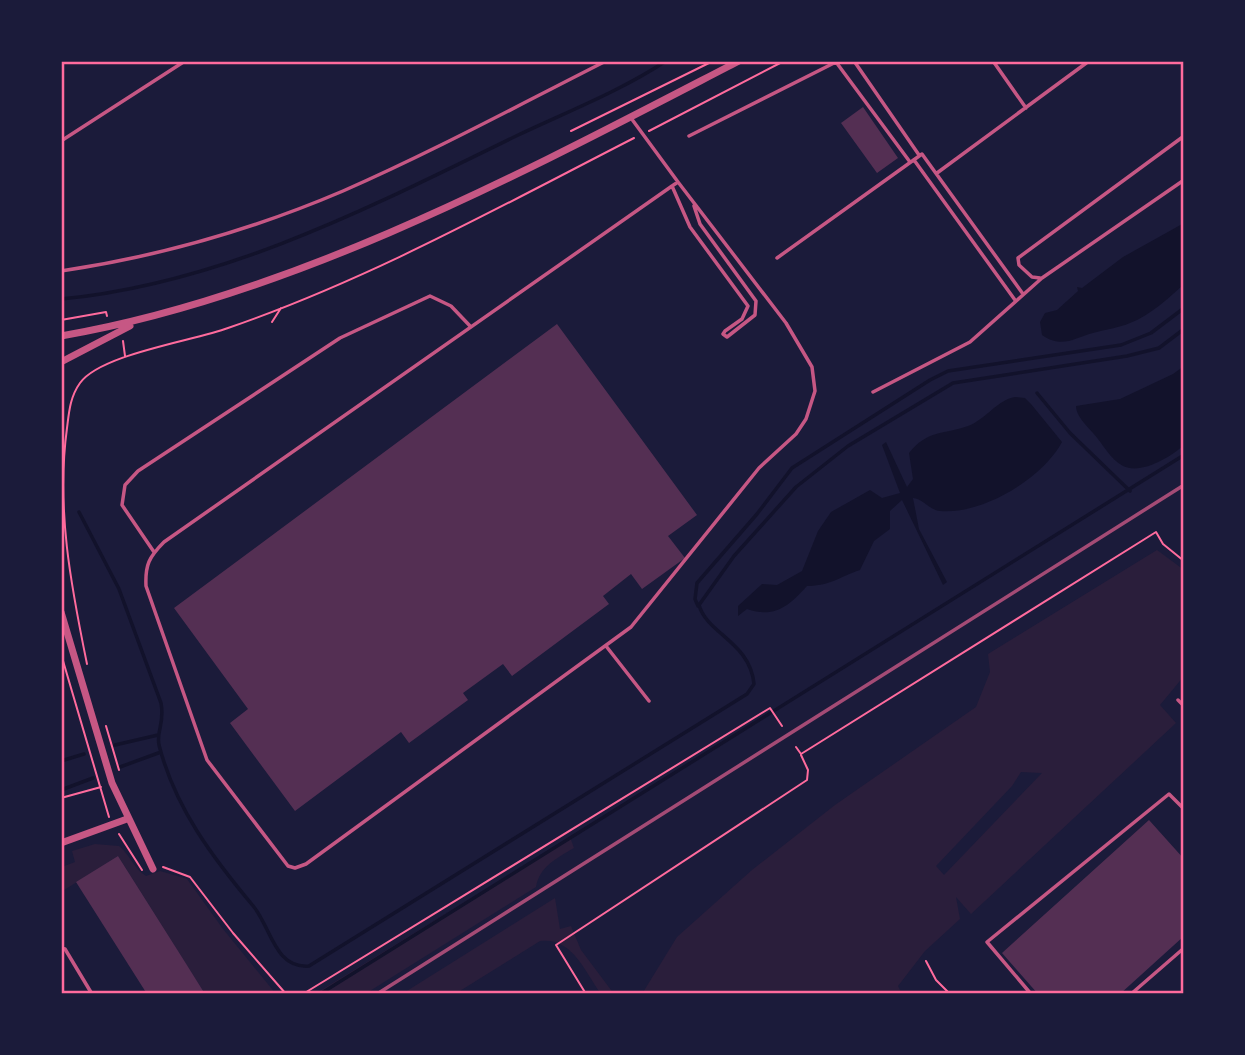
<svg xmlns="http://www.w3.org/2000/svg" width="1245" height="1055" viewBox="0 0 1245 1055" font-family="Rubik,sans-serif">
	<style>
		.green { fill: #2a1e3b; fill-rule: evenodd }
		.water { fill: #12122b }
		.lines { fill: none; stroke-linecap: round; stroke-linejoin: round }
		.stream { stroke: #12122b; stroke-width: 3.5 }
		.building { fill: #542f53 }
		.path { stroke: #ff6b9d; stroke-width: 2 }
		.service { stroke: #c65784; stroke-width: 3.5 }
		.minor { stroke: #c65784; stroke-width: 7 }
		.rail { stroke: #a44b75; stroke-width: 3.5 }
		.neatline { fill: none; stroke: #ff6b9d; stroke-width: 2.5 }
	</style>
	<rect width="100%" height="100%" fill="#1b1b3a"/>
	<path class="green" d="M1157,550l27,20v106l-24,29 16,18 -205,191 -15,-17 4,22 -35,32 -27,35 4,8h-260l35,-57 75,-67 83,-65 141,-98 14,-35 -2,-18zM1021,772l21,1 -98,102 -8,-9 76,-80z
		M570,837l4,11c-17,10 -35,19 -38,39l-171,107h-50z
		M95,844l24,2c11,9 15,23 27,30l14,-5 27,8 36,50 53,65h-71l-87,-138 -57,36v-27l1,2 13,-5 -3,-11z
		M555,898l5,31 11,-3 10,24 33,44h-13c-17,-24 -29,-57 -61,-53l-85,53h-53z"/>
	<path class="water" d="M1184,223v61c-15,14 -35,32 -54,39 -11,5 -24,6 -37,10 -19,5 -31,16 -51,2l-2,-13 5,-9 12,-3 21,-19 -1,-4 5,1 41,-31z
		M1184,366v79c-13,12 -43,30 -61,21 -13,-7 -20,-22 -30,-33 -7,-8 -17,-17 -17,-27l44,-7 53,-25z
		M1015,397l10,1 6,6 31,38c-19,36 -79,73 -122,69 -11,-1 -18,-13 -27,-13l6,31 28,53 -4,3 -41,-85 -12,11v18l-16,12 -14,29c-21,7 -30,16 -53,16 -17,19 -32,33 -60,23l-9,7v-10l24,-22 15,1 25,-14 16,-40 13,-19 39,-22 12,8 18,-5 -18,-48 4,-3 21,45 6,-8 -4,-26c20,-24 33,-18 59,-27 17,-6 29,-26 47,-29z"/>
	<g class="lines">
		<path class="stream" d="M61,299c161,-15 310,-92 453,-162 50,-24 105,-45 152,-76
			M1037,393l33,40 60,58
			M79,512l40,77 42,114c4,21 -5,28 -2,42 16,63 54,113 95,162 17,21 21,62 55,59l438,-272 7,-10c-4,-42 -47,-50 -55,-79l35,-49 62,-69 52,-41 105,-63 174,-27 32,-8 25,-19
			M698,606l-3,-7 2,-16 60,-69 35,-46 138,-88 18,-9 173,-26 30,-12 33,-25
			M115,745l43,-10
			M61,761l23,-7
			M120,767l41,-15
			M61,790l32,-12
			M320,994l864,-539"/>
	</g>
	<path class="building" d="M863,107l35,51 -21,15 -36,-50z
		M557,324l140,191 -29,21 17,22 -43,31 -11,-15 -28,22 6,8 -97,72 -9,-12 -40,29 5,7 -59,43 -8,-11 -106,79 -65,-88 18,-14 -74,-101z
		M1149,820l35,39v77l-64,58h-82l-36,-41z
		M118,856l67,106 20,32h-58l-71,-112z"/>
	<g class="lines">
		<path class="path" d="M571,131l142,-70
			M649,131l135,-70
			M61,320l45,-8 1,4
			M272,322l9,-14
			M123,341l2,15
			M61,654l48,163
			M87,664c-16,-78 -31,-156 -20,-236 2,-16 3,-31 13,-45 21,-29 113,-42 148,-55 142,-49 273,-122 406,-190
			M106,726l13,44
			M796,747l5,7 355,-222 7,12 21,17
			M61,798l40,-11
			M119,834l23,36
			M163,867l27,10 43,56 53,61
			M926,961l10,19 14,14
			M303,994l467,-286 12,18
			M586,994l-30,-49 251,-165 1,-10 -7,-15"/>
		<path class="service" d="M854,61l65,94
			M993,61l33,47
			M631,118l47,64 -6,4 18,41 58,79 -6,13 -17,12 -2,3 4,3 28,-22 1,-14 -56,-77 -6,-18
			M689,136l147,-74 74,100
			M61,141l124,-80
			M914,160l101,140
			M937,173l152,-112
			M672,186l-508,356c-15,15 -19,23 -18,44l61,174 81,106 7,2 11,-4 325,-237 128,-159 37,-34 10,-15 9,-28 -3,-24 -26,-44 -108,-141
			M777,258l145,-104 101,140
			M61,271c95,-14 193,-42 282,-80 89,-39 176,-86 263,-130
			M1040,278l-8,-1 -13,-12 -1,-7 166,-122
			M873,392l97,-50 72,-64 142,-98
			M154,552l-32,-47 3,-20 13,-14 202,-133 90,-42 21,10 20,21
			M606,646l43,55
			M1178,700l6,6
			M61,948l4,1 27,45
			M1031,994l-44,-52 182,-148 15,15
			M1131,994l53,-46"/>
		<path class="minor" d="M61,336c234,-40 469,-167 678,-275
			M61,362l69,-36
			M61,612l51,171 41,86
			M61,843l66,-24"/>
		<path class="rail" d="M377,994l807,-509"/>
	</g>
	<rect width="1245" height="1055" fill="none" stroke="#1b1b3a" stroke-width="126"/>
	<rect x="63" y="63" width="1119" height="929" class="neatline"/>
</svg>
